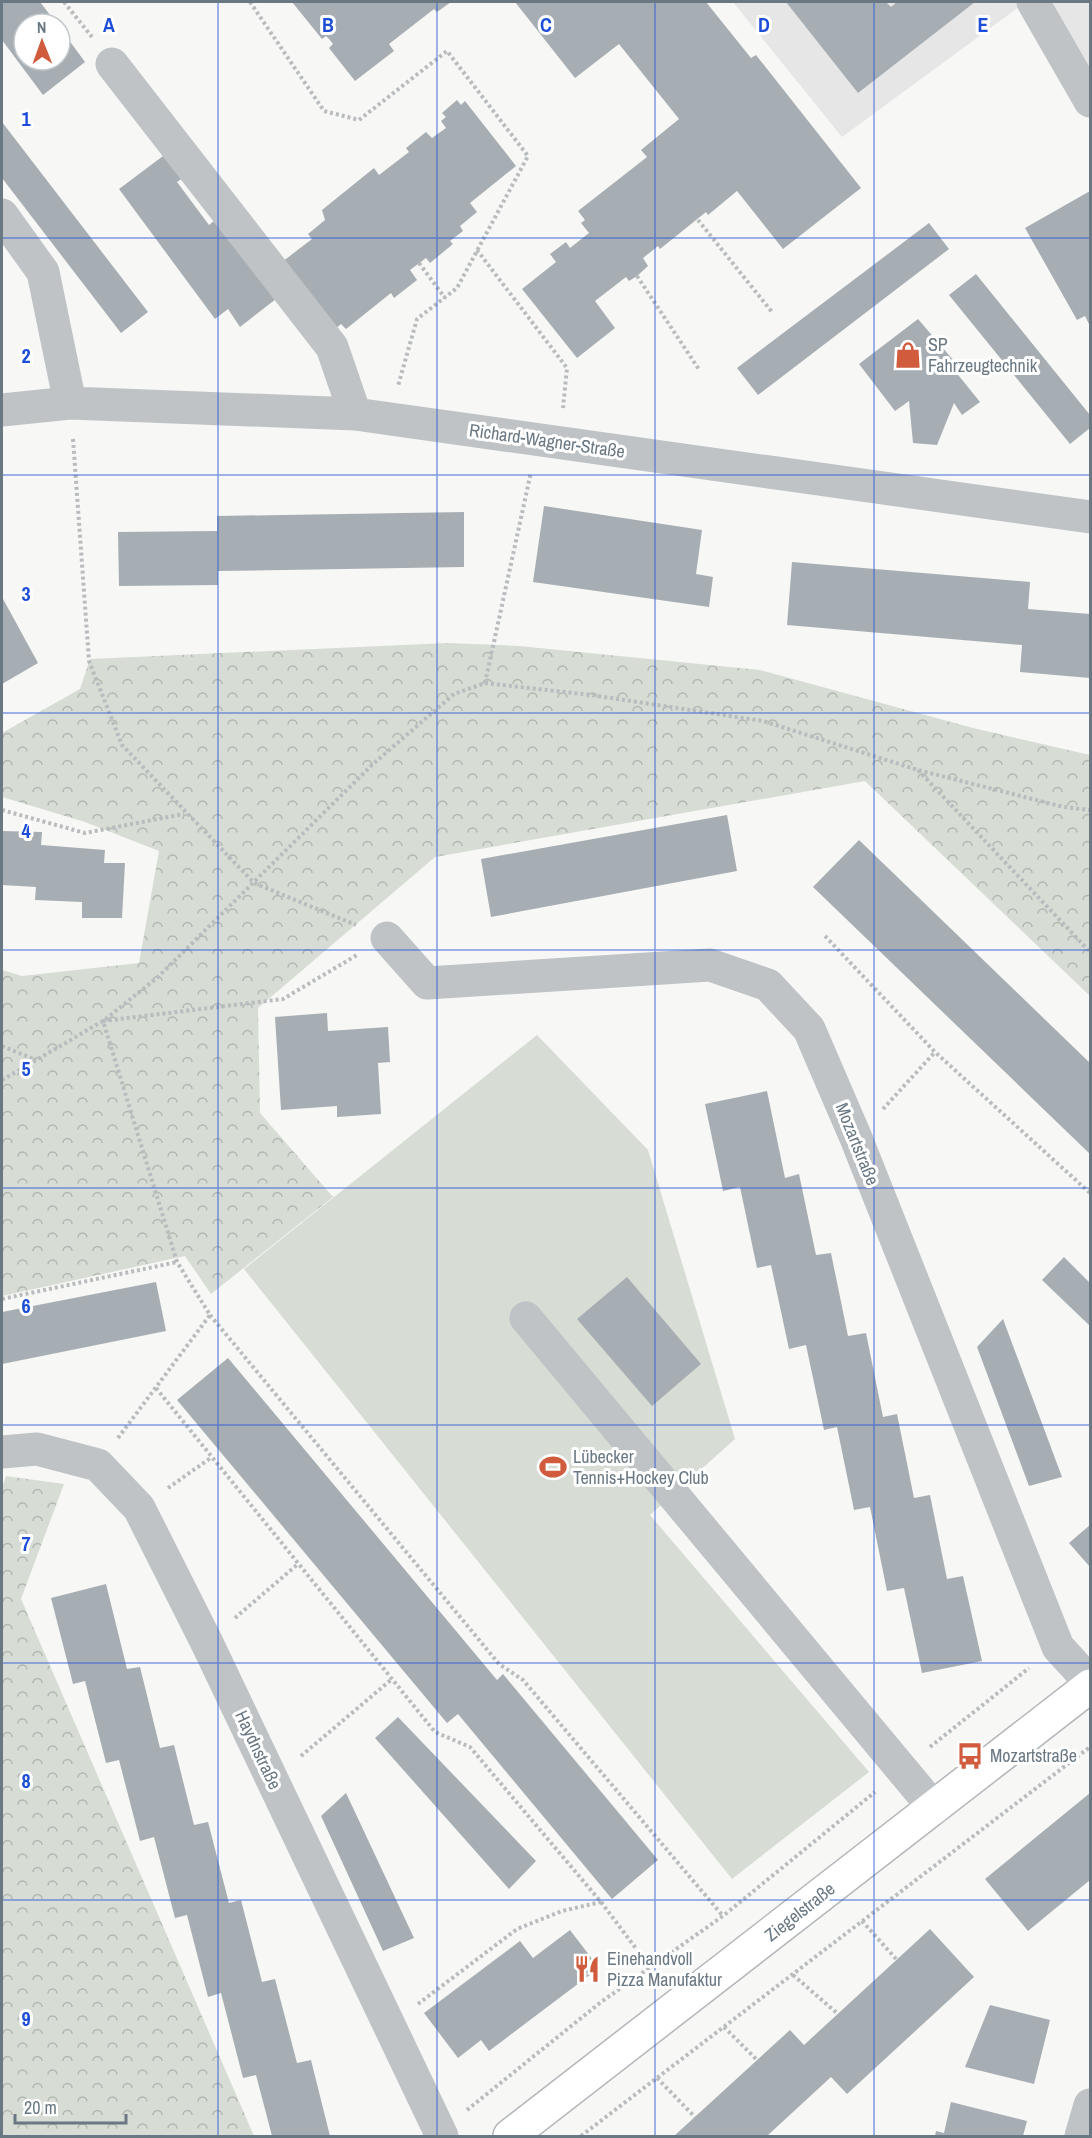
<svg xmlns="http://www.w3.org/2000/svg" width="1092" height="2138" viewBox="0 0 1092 2138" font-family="'Archivo Narrow',sans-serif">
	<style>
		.built { fill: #e5e6e5 }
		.grass { fill: #d7dcd5 }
		.forest { fill: url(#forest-crowns) }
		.building { fill: #a7aeb3 }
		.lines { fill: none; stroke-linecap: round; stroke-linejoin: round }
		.major-casing { stroke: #b3b7ba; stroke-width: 36 }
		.path { stroke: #b9bcbe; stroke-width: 4; stroke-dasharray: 3 3; stroke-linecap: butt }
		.minor { stroke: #bfc3c6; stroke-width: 33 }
		.major { stroke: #fff; stroke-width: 33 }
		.grid { fill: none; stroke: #1d4ed8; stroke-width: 1.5; stroke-opacity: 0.55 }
		.labels { text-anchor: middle; stroke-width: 6; stroke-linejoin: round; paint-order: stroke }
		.poi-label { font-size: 18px; fill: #6a7883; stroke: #fff; text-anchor: start }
		.street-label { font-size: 18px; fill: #6a7883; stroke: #fff }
		.grid-label { font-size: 20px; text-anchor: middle; font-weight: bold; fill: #1d4ed8; stroke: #fff; stroke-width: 6; stroke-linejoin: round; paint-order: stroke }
	</style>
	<defs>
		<pattern id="forest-crowns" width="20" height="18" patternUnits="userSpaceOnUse" patternTransform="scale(1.5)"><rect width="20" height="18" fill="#d7dcd5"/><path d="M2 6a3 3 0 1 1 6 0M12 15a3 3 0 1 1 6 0" fill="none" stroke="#b2b7b2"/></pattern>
	</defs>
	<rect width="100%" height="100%" fill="#f7f7f5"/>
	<path class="built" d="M733,2h293l-184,135z
		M1029,2h61v103z"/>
	<path class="grass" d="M537,1035l111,115 87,289 -85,76 219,257 -137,107 -488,-610z"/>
	<path class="forest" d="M448,643l71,3 241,24 213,58 117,27v241l-225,-215 -430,76 -177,151 2,105 73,84 -122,97 -26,-38 -183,40v-326l20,6 117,-13 20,-112 -74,-29 -83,-25v-64l78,-44 10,-30z
		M6,1476l58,8 -43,115 233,537h-252v-648z"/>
	<path class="building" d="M2,2h38l17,22h-33v36h36v-32l25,34 -42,33 -41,-55z
		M292,2h159l-14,10 -3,-3 -45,35 5,7 -39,30 -26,-33 4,-4 -4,-5 -3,-3 -4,3z
		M515,2h191l45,56 5,-3 105,133 -78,61 -46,-58 -29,24 -2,-3 -46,37 -2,-3 -15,12 5,8 -11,10 -8,5 -3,-4 -31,24 20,27 -38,30 -55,-69 34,-27 -6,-8 16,-12 4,6 19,-15 -8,-10 4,-3 -7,-9 69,-54 -6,-7 38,-31 -60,-75 -44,34z
		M786,2h100l5,5 6,-5h78l-117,91z
		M457,100l4,5 4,-4 51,65 -46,37 7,9 -17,14 3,5 -13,10 3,3 -23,19 -4,-5 -16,12 7,10 -23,18 -3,-5 -45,36 -5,-5 -6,5 -53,-67 30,-23 -4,-5 17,-14 -3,-10 52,-42 5,7 30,-23 -3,-4 20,-16 6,6 14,-10 -5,-7 5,-4 -4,-4z
		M2,122l146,190 -27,21 -119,-155z
		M167,153l19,23 -9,6 32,43 6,-5 61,79 -36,28 -12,-18 -13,10 -96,-130z
		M1090,191v135l-5,-10 -8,4 -52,-92z
		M929,223l20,26 -191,146 -21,-27z
		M976,274l114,141v13l-20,16 -121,-149z
		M918,319l42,49 -5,3 25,31 -18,13 -8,-12 -17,42 -24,-2 -4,-42 -14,10 -36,-47z
		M544,506l158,24 -6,44 17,3 -4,30 -176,-25z
		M464,512v55l-246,4v14l-99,1 -1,-54 99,-1v-15z
		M792,562l238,20 -2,27 62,5v64l-70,-6 2,-27 -235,-20z
		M2,597l36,66 -36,21z
		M727,815l10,56 -246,46 -10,-58z
		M2,831l40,1 -1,13 64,5 -1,13h21l-3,55h-40v-16l-47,-2 1,-13 -34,-2z
		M859,840l231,223v91l-277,-267z
		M327,1013l1,18 60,-4 2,35 -12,1 3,51 -44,3v-11l-56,4 -6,-93z
		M767,1091l18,87 14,-4 17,81 15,-2 17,83 18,-3 17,84 14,-3 17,84 16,-3 17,84 16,-3 19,85 -60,12 -18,-85 -17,3 -17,-84 -16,3 -17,-83 -13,3 -18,-85 -17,4 -18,-84 -14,3 -17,-81 -17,4 -18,-87z
		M1064,1257l26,26v43l-48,-46z
		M627,1277l74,87 -49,42 -75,-87z
		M156,1282l10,49 -164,33v-52z
		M1003,1319l59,158 -33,9 -52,-139z
		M228,1358l269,322 6,-6 155,186 -46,39 -154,-185 -11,9 -270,-323z
		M1090,1525v42l-21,-24z
		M106,1584l21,85 13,-2 20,81 14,-3 20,80 14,-3 21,81 12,-3 21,82 13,-3 22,84 14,-3 19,76h-58l-16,-61 -13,3 -22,-85 -13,4 -21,-82 -12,3 -21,-81 -14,4 -21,-81 -13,3 -21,-82 -12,3 -22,-86z
		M398,1717l138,144 -27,28 -134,-151z
		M346,1793l68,145 -31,13 -62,-135z
		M1090,1793v87l-62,51 -43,-52z
		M930,1929l44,48 -127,117 -16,-17 -64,59h-93l116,-106 14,15z
		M570,1930l29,38 -110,83 -8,-11 -23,18 -34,-45 96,-72 13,17z
		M990,2005l60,15 -16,64 -69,-17z
		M951,2102l76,19 -4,15h-88l1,-5 8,2z"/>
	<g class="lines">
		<defs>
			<path id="major" d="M510,2136l580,-450"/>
		</defs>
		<use href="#major" class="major-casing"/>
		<path class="path" d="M64,2l28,35
			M250,2l74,109 35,9 88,-69 81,105 -71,132 -40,31 -19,67
			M698,220l74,92
			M477,250l90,118 -4,40
			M419,263l26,35
			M637,276l63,95
			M73,439l16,222 33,84 132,138 102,42
			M485,683l46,-211
			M918,770l172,182
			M2,810l83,23 99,-19
			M825,936l110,116 155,141
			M2,1046l34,14
			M2,1080l101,-59 55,-44 214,-212 82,-71 31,-11 106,12 172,26 155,49 146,37 26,3
			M883,1109l52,-57
			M2,1299l175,-37
			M210,1315l289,349 24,16 200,236
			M156,1388l279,344 35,15 131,155 49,65
			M118,1438l92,-123 -33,-53 -74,-241 180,-22 74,-44
			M168,1488l44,-31
			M235,1618l63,-54
			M930,1747l99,-79
			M301,1756l91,-77
			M862,1921l35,39
			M793,1975l45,39
			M418,2004l99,-75 45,-18 39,-9
			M724,2027l33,33
			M657,2078l38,39
			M467,2110l134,-108 122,-86 152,-124
			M581,2136l509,-389"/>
		<path class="minor" d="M1033,2l57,99
			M112,64l220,283 23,67
			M2,215l41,57 27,131
			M2,410l68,-7 285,11 735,103
			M387,938l40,45 283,-18 58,20 41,44 47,109 202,509 32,35
			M526,1318l408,490
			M2,1452l35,-3 61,16 41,43 68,135 235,493
			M1081,2136l9,-31"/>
		<use href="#major" class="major"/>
	</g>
	<path class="grid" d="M218,2v2134M437,2v2134M655,2v2134M874,2v2134M2,238h1088M2,475h1088M2,713h1088M2,950h1088M2,1188h1088M2,1425h1088M2,1663h1088M2,1900h1088"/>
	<defs>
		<symbol id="shop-bare" viewBox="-9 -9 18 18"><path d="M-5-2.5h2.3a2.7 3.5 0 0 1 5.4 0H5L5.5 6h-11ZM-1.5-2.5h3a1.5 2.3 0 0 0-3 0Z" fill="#d05c3d" stroke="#fff" stroke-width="2.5" paint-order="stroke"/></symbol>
		<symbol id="stadium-bare" viewBox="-9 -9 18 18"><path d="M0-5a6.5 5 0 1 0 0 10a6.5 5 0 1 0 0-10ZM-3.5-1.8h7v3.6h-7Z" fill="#d05c3d" stroke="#fff" stroke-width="2.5" paint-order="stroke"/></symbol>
		<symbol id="bus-bare" viewBox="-9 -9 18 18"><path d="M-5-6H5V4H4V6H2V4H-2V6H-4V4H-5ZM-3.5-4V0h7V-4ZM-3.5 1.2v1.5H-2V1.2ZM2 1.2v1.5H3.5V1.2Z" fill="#d05c3d" stroke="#fff" stroke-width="2.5" paint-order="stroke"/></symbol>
		<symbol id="restaurant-bare" viewBox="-9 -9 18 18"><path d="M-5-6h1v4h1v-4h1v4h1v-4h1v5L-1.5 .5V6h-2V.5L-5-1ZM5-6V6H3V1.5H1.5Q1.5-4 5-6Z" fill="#d05c3d" stroke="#fff" stroke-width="2.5" paint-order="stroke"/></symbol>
	</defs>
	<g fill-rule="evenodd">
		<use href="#shop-bare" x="889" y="336" width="38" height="38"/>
		<use href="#stadium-bare" x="534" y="1448" width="38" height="38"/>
		<use href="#bus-bare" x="951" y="1737" width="38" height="38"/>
		<use href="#restaurant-bare" x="568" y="1950" width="38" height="38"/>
	</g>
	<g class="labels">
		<g class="poi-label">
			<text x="928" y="351">SP<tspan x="928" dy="21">Fahrzeugtechnik</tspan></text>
			<text x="573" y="1463">Lübecker<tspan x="573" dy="21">Tennis+Hockey Club</tspan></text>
			<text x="990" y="1762">Mozartstraße</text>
			<text x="607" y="1965">Einehandvoll<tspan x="607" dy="21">Pizza Manufaktur</tspan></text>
		</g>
		<g class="street-label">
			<text transform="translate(547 441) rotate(8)" y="6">Richard-Wagner-Straße</text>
			<text transform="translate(857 1144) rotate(68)" y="6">Mozartstraße</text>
			<text transform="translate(258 1750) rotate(65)" y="6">Haydnstraße</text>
			<text transform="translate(800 1912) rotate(-38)" y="6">Ziegelstraße</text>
		</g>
	</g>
	<g class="grid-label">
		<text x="109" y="32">A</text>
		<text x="328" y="32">B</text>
		<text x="546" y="32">C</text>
		<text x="764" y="32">D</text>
		<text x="983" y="32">E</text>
		<text x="26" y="126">1</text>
		<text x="26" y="363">2</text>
		<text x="26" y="601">3</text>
		<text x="26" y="838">4</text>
		<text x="26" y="1076">5</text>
		<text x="26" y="1313">6</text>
		<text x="26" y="1551">7</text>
		<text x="26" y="1788">8</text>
		<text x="26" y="2026">9</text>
	</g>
	<rect width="1092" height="2138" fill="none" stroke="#6a7883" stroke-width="6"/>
	<g transform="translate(42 42) rotate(359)"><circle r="28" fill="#ffffff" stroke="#c3c9cd" stroke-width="1.5"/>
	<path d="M0-4.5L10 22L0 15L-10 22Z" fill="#d05c3d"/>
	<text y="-9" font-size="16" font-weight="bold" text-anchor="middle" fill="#6a7883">N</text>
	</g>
	<path d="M15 2114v9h111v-9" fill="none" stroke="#6a7883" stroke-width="3"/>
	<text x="24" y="2114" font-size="18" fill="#6a7883" stroke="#ffffff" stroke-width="4.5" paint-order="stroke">20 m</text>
</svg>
